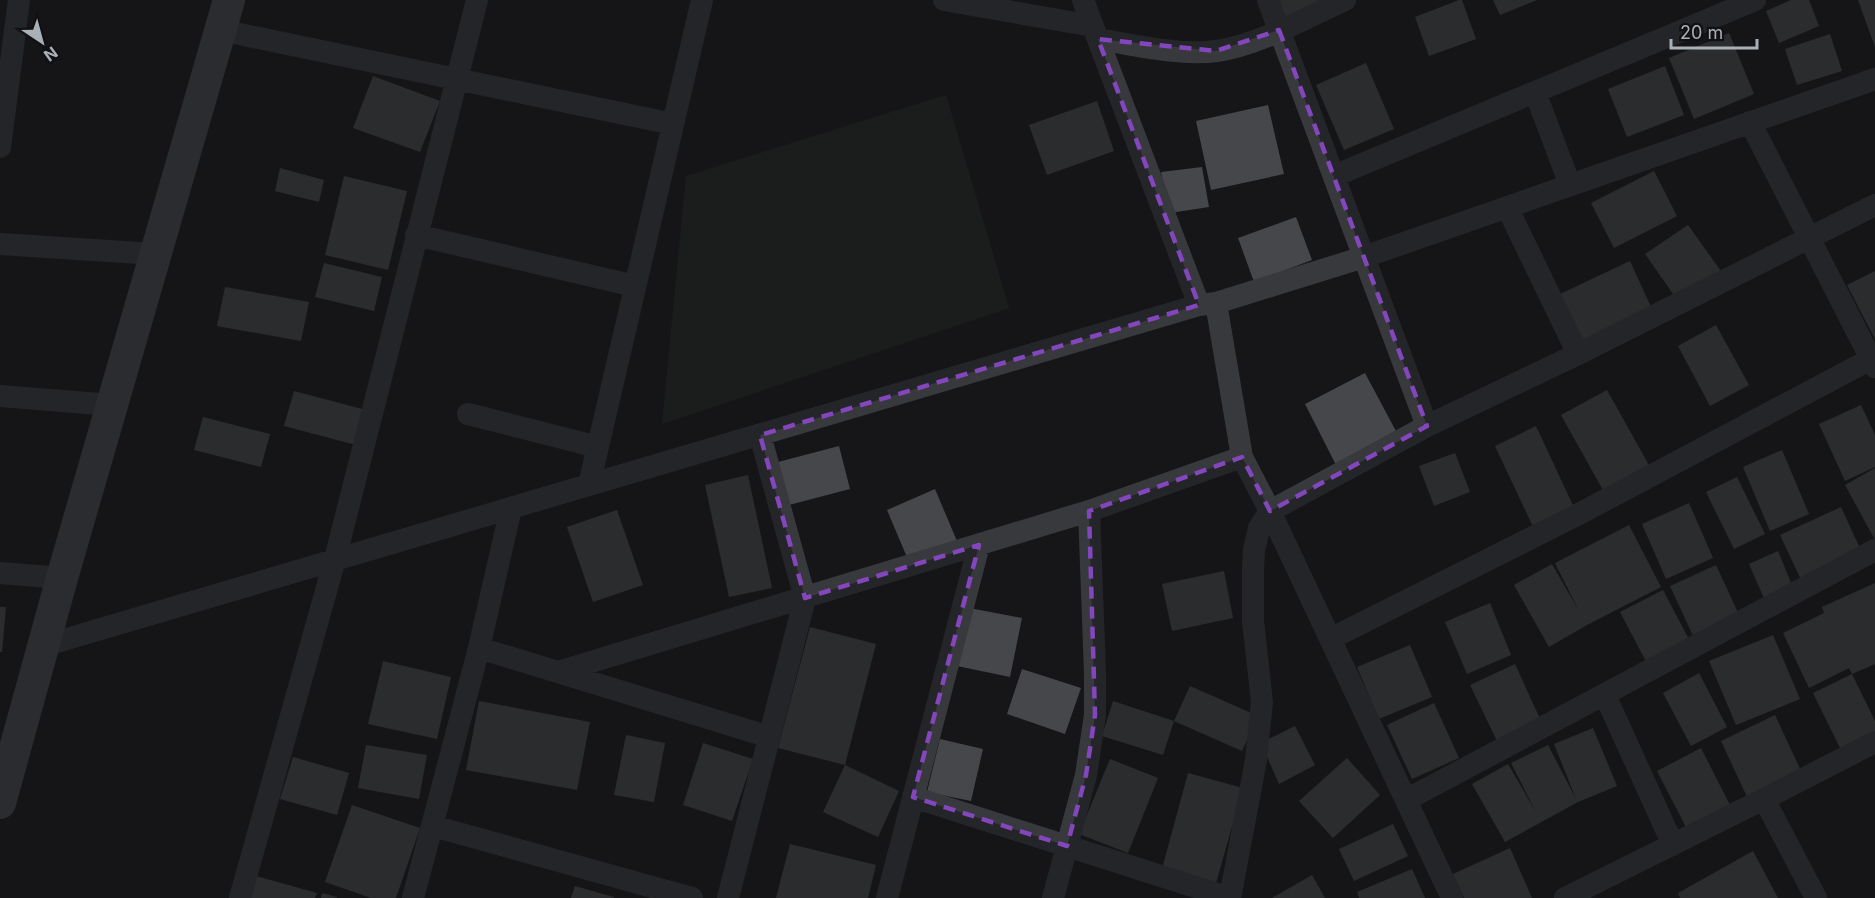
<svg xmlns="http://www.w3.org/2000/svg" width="1875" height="898" viewBox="0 0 1875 898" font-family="Inter,sans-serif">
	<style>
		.pitch { fill: #202720 }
		.building { fill: #45474b }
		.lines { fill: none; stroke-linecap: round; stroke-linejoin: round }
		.street { stroke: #37393c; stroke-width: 22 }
		.secondary { stroke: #45484c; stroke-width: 32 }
		.marked { fill: none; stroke: #8446bd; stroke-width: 4.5; stroke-dasharray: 12 8; stroke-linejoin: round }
	</style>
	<rect width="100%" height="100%" fill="#161618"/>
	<path class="pitch" d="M946,95l63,213 -347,116 24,-248z"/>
	<path class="building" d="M1273,0h64l-56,22z
		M1459,0h3l14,39 -47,17 -14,-39z
		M1493,0h44l-37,15z
		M1791,0h18l10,26 -40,17 -13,-32z
		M1858,0h17v47z
		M1729,33l25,61 -60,25 -25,-61z
		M1830,34l12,37 -45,14 -12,-36z
		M1366,63l28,66 -50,21 -28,-65z
		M1665,66l19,49 -57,22 -19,-48z
		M373,76l67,25 -20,51 -67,-24z
		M1097,101l17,50 -67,24 -18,-50z
		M1268,105l16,69 -73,16 -15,-69z
		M1202,167l7,40 -39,6 -9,-41z
		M280,168l44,12 -5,22 -44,-11z
		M1654,171l23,45 -63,32 -23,-45z
		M344,176l63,15 -19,79 -63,-15z
		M1296,217l16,43 -58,22 -16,-44z
		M1688,225l33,46 -43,30 -33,-47z
		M1630,261l22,48 -70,33 -22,-48z
		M324,263l58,14 -8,34 -59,-14z
		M1875,271v68l-28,-54z
		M225,287l84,15 -8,39 -84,-15z
		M1716,325l33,60 -39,21 -32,-60z
		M1365,373l32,60 -61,32 -31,-61z
		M1607,390l43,77 -46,25 -43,-77z
		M294,391l72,19 -10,35 -72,-19z
		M1861,405l14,30v32l-30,14 -26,-57z
		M203,417l67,17 -9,33 -67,-17z
		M1536,426l41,88 -41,19 -41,-87z
		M839,446l11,43 -61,16 -11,-43z
		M1782,450l27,64 -39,17 -27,-64z
		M1455,453l15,39 -36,14 -15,-40z
		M1875,468v72l-30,-55z
		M748,475l24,113 -43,9 -24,-112z
		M1737,477l28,57 -31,15 -28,-57z
		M935,489l22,52 -48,21 -22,-52z
		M1689,503l24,55 -47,21 -24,-55z
		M1841,507l22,48 -60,29 -23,-49z
		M617,510l26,75 -50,17 -26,-75z
		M1629,525l32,62 -74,38 -38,22 -35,-62 38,-21 27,47 -24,-48z
		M1778,551l16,39 -28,13 -17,-39z
		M1716,565l25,54 -46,21 -25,-54z
		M1224,571l9,47 -61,13 -10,-47z
		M1875,583v81l-23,10 -3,-6 -40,20 -26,-55 41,-20 -2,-6z
		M1663,590l30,57 -43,22 -30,-57z
		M1490,603l21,52 -44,19 -22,-52z
		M0,607h6l-4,45h-2z
		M969,608l53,10 -12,59 -53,-11z
		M810,627l66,17 -31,121 54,26 -21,46 -55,-25 22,-47 -67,-17z
		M1773,635l27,64 -64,26 -27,-64z
		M1410,645l22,52 -53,22 -22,-52z
		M383,661l68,16 -14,62 -69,-15z
		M1515,664l26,57 -44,20 -27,-56z
		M1022,669l59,19 -16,46 -58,-20z
		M1699,673l28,54 -36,19 -28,-53z
		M1852,674l23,47v14l-33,17 -29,-59z
		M1190,686l68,30 -16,35 -68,-30z
		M479,701l111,21 -13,68 -111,-20z
		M1113,701l61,20 -11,34 -61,-19z
		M1434,703l25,55 -47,21 -25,-54z
		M1775,715l27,58 -54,26 -27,-58z
		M1295,726l20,39 -36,19 -18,-41z
		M1593,728l24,58 -39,16 -73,40 -33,-58 36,-20 28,48 -25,-49 37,-18 28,54 -22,-55z
		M626,735l39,8 -11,59 -40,-7z
		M940,739l43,10 -12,52 -44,-9z
		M703,743l50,16 -21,62 -49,-16z
		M366,745l61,10 -8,44 -61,-11z
		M1701,748l30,59 -44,22 -30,-58z
		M293,757l56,16 -12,42 -57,-16z
		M1347,758l33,37 -47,43 -34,-37z
		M1110,759l48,19 -30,75 -49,-19z
		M1188,773l55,15 -27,95 -54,-14z
		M352,805l68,23 -24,70h-25l-46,-16z
		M1393,824l15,32 -54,25 -15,-32z
		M790,844l86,21 -8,33h-92z
		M1510,848l22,50h-68l-11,-24z
		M1753,851l25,47h-98l-2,-5z
		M1412,869l13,29h-66l-2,-6z
		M1312,875l13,23h-53z
		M256,876l61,17 -2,5h-65z
		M575,886l39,11v1h-43z
		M322,893l15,4 -1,1h-15z"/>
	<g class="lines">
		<path class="street" d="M944,0l149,26
			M1083,0l116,305
			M1268,0l159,426
			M220,30l453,94
			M1098,39c37,6 82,17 119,12 42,-6 90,-34 128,-51
			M1535,92l35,93
			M1750,122l125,245
			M0,147l19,-147
			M1334,176l421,-176
			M1507,207l71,147
			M416,235l219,51
			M0,244l155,10
			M1216,303l26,154 28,54 182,387
			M0,396l112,9
			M468,414l130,33
			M589,485l113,-485
			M0,573l62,5
			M1330,639l247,-124 294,-156
			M43,646l1156,-341 17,-2 148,-46 511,-178
			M479,648l291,89
			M558,672l531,-161 153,-54
			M1605,695l68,150
			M913,797l317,101
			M1764,799l52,99
			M1406,800l469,-250
			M433,826l259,72
			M240,898l95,-339 142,-559
			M413,898l66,-250 32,-140
			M728,898l77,-300 -45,-163
			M887,898l92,-353
			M1053,898l33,-123 9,-60v-42l-6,-162
			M1230,898l26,-138 6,-58 -9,-81v-52l1,-19 5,-22 11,-17 157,-85 151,-72 297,-149
			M1565,898l199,-99 111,-57"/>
		<path class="secondary" d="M0,803l62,-225 167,-578"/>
	</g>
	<path d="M0 0H1875V898H0ZM1279,30l148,396 -157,85 -28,-54 -153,54 6,204 -9,60 -19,71 -154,-49 66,-252 -174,53 -45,-163 439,-130 -101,-266 118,12z" fill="#161618" fill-opacity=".55" fill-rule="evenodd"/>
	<path class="marked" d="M1279,30l148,396 -157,85 -28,-54 -153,54 6,204 -9,60 -19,71 -154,-49 66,-252 -174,53 -45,-163 439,-130 -101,-266 118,12z"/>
	<g transform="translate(42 42) rotate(144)" stroke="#111113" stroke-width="4.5" paint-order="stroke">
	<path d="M0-4.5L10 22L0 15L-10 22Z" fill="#a9b0b7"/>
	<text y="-9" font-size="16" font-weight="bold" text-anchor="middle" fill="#a9b0b7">N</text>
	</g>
	<path d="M1671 39v9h86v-9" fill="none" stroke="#a9b0b7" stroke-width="3"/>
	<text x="1680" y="39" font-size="18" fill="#a9b0b7" stroke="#111113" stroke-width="4.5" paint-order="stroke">20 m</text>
</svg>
